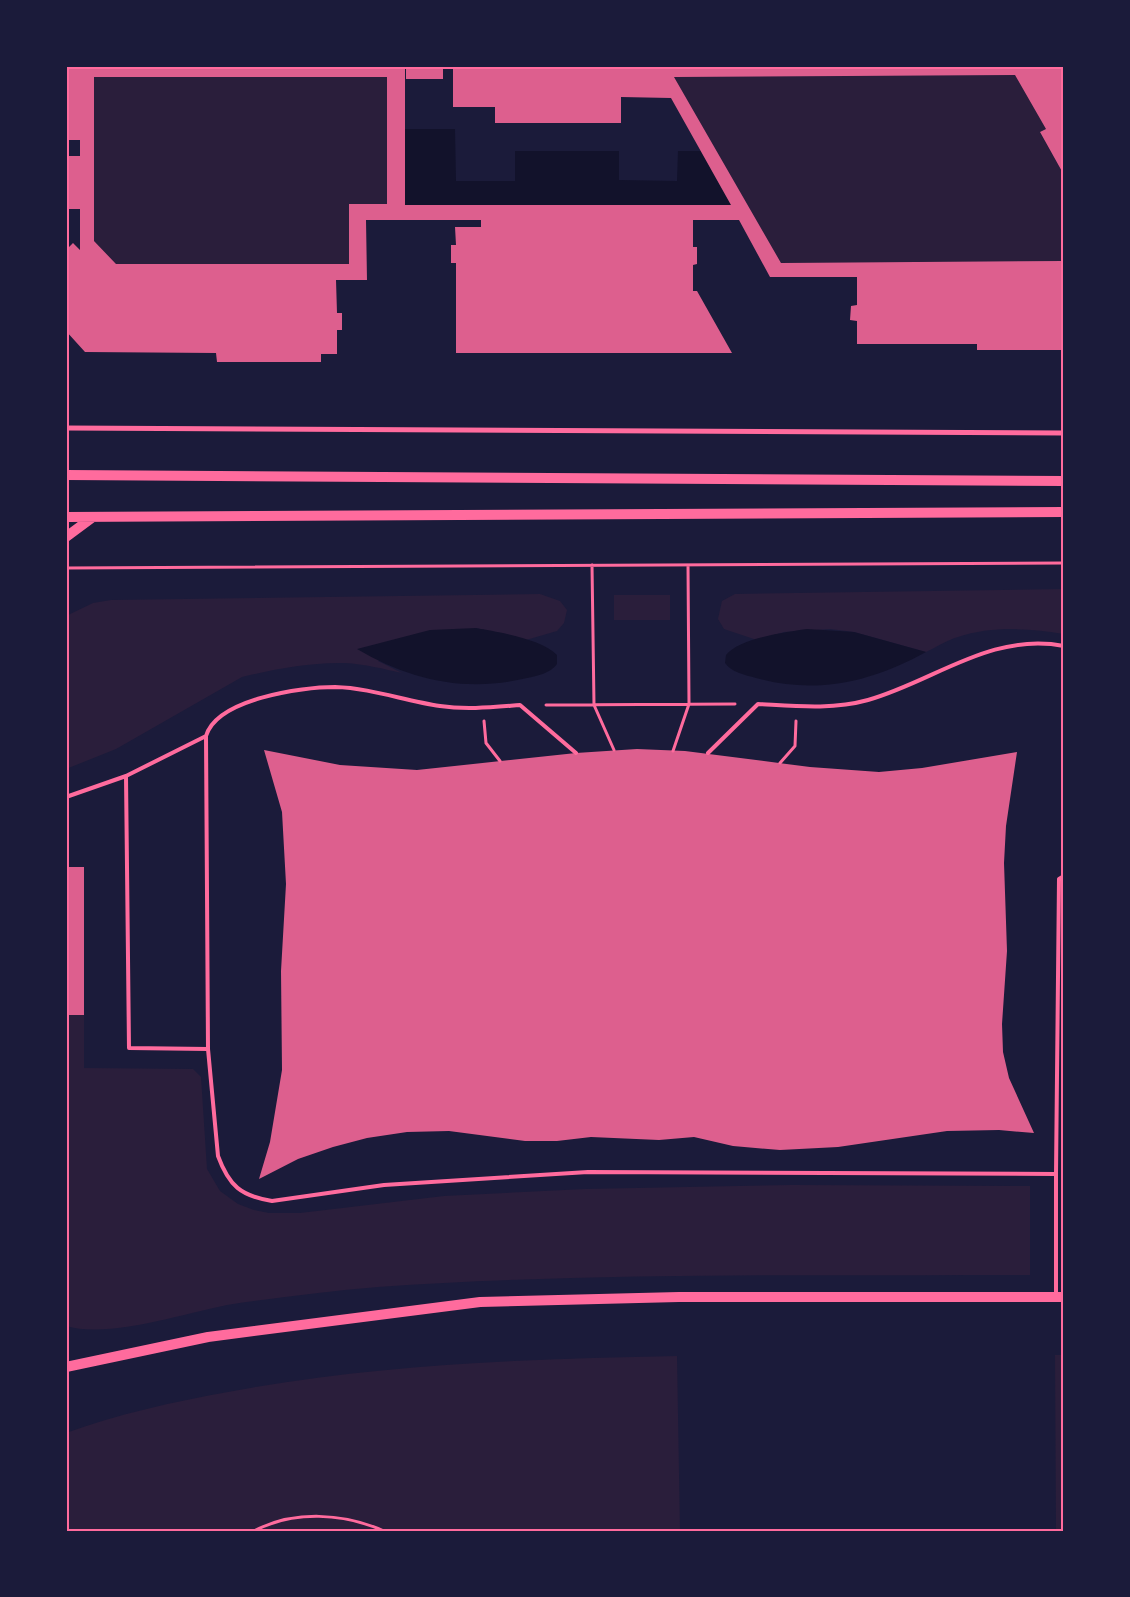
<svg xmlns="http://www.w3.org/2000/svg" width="1130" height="1597" viewBox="0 0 1130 1597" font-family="Ubuntu,sans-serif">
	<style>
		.green { fill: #2a1e3b }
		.water { fill: #12122b }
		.building { fill: #dd5f8e; fill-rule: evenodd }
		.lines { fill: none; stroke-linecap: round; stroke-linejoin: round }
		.path { stroke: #ff6b9d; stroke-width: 3 }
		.service { stroke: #ff6b9d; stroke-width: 4 }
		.minor { stroke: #ff6b9d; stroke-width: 5 }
		.secondary { stroke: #ff6b9d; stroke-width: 10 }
		.neatline { fill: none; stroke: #ff6b9d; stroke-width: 2 }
	</style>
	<rect width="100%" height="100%" fill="#1b1b3a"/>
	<path class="green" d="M1015,75l31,54 -6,4 24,42v86l-283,2 -107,-186z
		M94,77h293v127l-38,1v59h-233l-22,-23z
		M1064,589v45c-34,-6 -73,-8 -106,3 -11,3 -21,10 -32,15l-72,-20 -24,-3 -46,3 -27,8 -33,-11 -6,-10 4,-18 13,-7z
		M540,594l20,7 7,9 -3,13 -7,8 -31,9 -50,-12 -98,33 24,12c-18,-4 -38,-9 -57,-10 -34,-1 -70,6 -103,14l-126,72 -50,20v-153l27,-13 18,-3z
		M614,595h56v25h-56z
		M66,1015h18v53l109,1 8,8 6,92 13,22 18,13 16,6 15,3h31l144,-17 141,-7 207,-4 238,1v89c-217,1 -435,-3 -652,12 -48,4 -97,10 -145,17 -46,8 -123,35 -167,22z
		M1055,1355h9v176h-8z
		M677,1356l3,175h-614v-98c52,-19 107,-31 162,-41 149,-28 297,-33 449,-36z"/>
	<path class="water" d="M404,129h51l1,52h59v-30h104v29l58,1 1,-30h23l30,54h-326z
		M476,628c22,4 66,11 81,27v9c-6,9 -20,12 -30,14 -62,15 -117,2 -170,-29l73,-19z
		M807,629l47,3 72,20c-54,30 -110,43 -170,26 -11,-3 -25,-6 -31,-15l1,-8c13,-17 61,-23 81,-26z"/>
	<path class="building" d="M66,66h339v139h326l-60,-107 -50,-1v26h-126v-16h-42v-41h611v109l-24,-43 6,-3 -31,-54 -341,2 107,186 283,-2v89h-87v-6h-120v-23l-7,-1 1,-14 6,-1v-28h-87l-31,-57h-46v27h4v17l-4,1v26h4l35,62h-276v-90h-5v-18h5l-1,-18h26v-7h-115l1,60h-31l1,33h5v17h-5v24h-16v8h-104l-1,-9 -131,-1 -19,-21v-81l7,-7 7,7v-41h-14v-53h14v-16h-14zM94,77h293v127h-38v60h-233l-22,-23z
		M406,66h37v13h-37z
		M637,749l48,2 125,16 69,5 43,-4 95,-16 -11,74 -2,37 3,88 -5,73 1,28 6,26 25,55 -35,-3 -52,1 -109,16 -58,3 -47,-4 -39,-9 -35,3 -68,-3 -34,4h-32l-76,-10 -42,1 -40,6 -34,9 -35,12 -39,20 11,-37 12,-72 -1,-99 5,-87 -4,-72 -18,-62 76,15 77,5 159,-17z
		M66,867h18v148h-18z"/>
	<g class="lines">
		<path class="path" d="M592,565l2,140 20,45
			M66,568l998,-5
			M546,705l189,-1
			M484,721l2,22 14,18
			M673,751l16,-47 -1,-139
			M780,763l15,-17 1,-25
			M254,1531c40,-21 90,-18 130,0"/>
		<path class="service" d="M576,753l-56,-48c-26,2 -53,5 -80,1 -35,-5 -69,-18 -105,-19 -34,0 -118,12 -129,49l2,313 10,107c11,30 23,40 54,45l112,-16 204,-13 468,2 3,-295 5,-3
			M708,753l50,-49c37,2 74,6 110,-4 67,-19 122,-68 196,-54
			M126,776l3,272 79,1
			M66,797l60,-21 80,-40
			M1056,1297v-123"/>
		<path class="minor" d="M66,428l998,5"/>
		<path class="secondary" d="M66,475l998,6
			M66,517l998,-5
			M66,537l27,-20
			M66,1367l142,-30 272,-35 199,-5h385"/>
	</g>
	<rect width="1130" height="1597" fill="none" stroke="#1b1b3a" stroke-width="135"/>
	<rect x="68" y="68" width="994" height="1462" class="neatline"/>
</svg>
